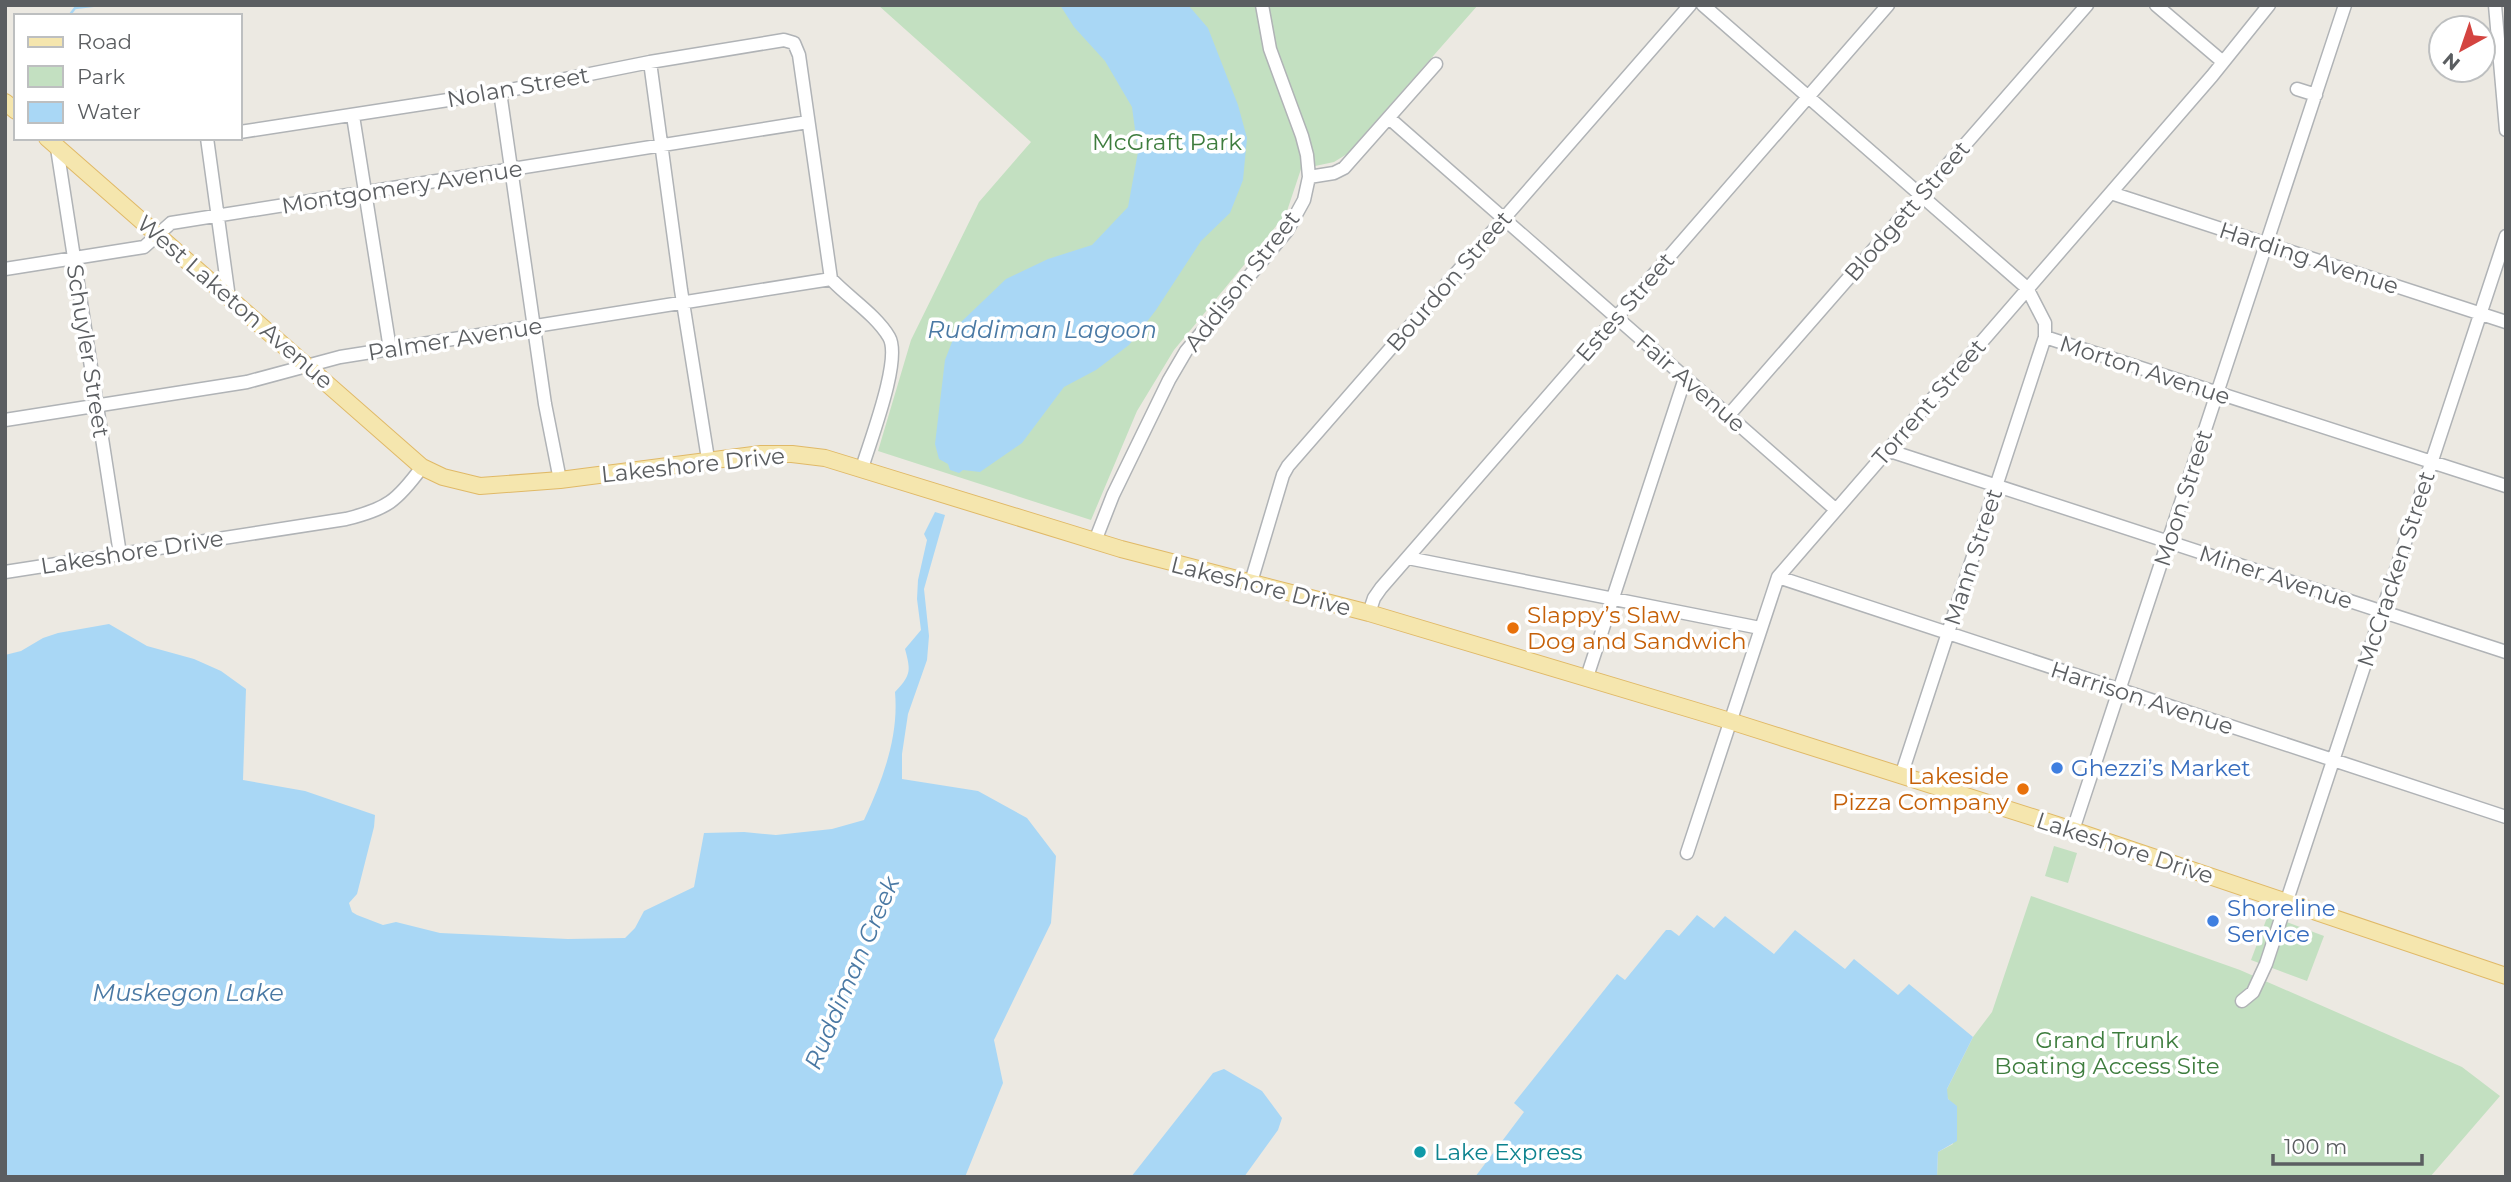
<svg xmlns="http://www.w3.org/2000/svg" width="2511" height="1182" viewBox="0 0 2511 1182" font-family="Montserrat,sans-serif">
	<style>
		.green { fill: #c3e0c1 }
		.water { fill: #a9d7f5 }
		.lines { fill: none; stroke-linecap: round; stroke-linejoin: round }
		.stream { stroke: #a9d7f5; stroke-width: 2.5 }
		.minor-casing { stroke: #b0b3b6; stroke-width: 15 }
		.major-casing { stroke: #e0b967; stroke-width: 18 }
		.minor { stroke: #fff; stroke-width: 12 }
		.major { stroke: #f5e6ae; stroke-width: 16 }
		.food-dot { fill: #e8710a; stroke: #fff; stroke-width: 2.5 }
		.shop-dot { fill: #3f7fe0; stroke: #fff; stroke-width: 2.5 }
		.culture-dot { fill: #0f9aa8; stroke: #fff; stroke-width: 2.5 }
		.labels { text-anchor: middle; stroke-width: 7; stroke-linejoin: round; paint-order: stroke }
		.street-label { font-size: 23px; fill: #5b5e61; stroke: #fff }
		.park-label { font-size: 23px; fill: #3e7d3e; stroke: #fff }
		.food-label { font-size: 23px; fill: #c56008; stroke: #fff; text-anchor: start }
		.shop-label { font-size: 23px; fill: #366cbe; stroke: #fff; text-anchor: start }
		.culture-label { font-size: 23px; fill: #0d838f; stroke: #fff; text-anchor: start }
		.water-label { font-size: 24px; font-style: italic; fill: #4a79a4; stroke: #fff }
	</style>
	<rect width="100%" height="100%" fill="#ece9e2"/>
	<path class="green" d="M878,5h600l-131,149 -13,8 -33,7 -15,45 -112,136 -37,61 -46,109 -213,-69 33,-111 68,-138 52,-60z
		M2054,846l23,7 -9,30 -23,-7z
		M2031,896l209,74 222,97 38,29 -70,81h-493l1,-25 15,-8 -3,-42 -4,-7 1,-6 26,-52 19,-25z
		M2268,915l56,21 -17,45 -56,-21z"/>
	<path class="water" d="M1060,5l129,1 19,22 30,77 9,33 -4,42 -13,33 -29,28 -45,69 -27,35 -33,25 -32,17 -42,56 -42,29 -17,-2 -4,3 -9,-3 -2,-6 -9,-5 -4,-15 10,-84 14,-36 47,-45 42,-20 44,-14 36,-38 10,-55 -6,-45 -27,-46 -31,-34z
		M935,512l10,3 -21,74 5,47 -2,24 -19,54 -6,40v25l76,12 49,27 29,38 -5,67 -57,117 9,43 -38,94h-960v-522l16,-4 22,-13 15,-5 51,-9 38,22 47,13 27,12 25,18 -3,91 62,11 70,24 -1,12 -17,67 -8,9 3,9 5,3 26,10 13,-3 44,11 128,6 57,-1 10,-10 9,-17 50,-24 10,-54 40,-1 32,3 56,-6 32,-9c19,-41 35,-83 31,-128 16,-17 16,-21 10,-43l16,-19 -4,-31 1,-19 9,-40 -3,-6z
		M1697,915l17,13 11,-12 49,38 21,-24 50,39 9,-10 44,36 11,-11 64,53 -26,52 1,10 9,7v35l-19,11 -1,25h-462l49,-65 -10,-9 103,-129 8,6 41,-50h5l8,6z
		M1224,1069l38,22 20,27 -4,12 -34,47h-113l82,-104z"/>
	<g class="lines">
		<path class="stream" d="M69,16l6,-8 25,-3"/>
		<defs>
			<path id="minor" d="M1703,5l324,283 18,35v14l461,149
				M2156,5l67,57
				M2495,5l11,125
				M650,62l31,228 27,169
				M2297,89l19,6
				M500,92l45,312 15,76
				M353,116l37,233
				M1389,118l446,391
				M240,132l260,-40 150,-30 134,-22 10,3 5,12 32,224
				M207,138l22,160
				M57,148l63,406
				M1309,177l25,-4 10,-5 92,-104
				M2111,193l395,129
				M5,269l139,-22 27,-24 637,-101
				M1728,416l359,-411
				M5,420l242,-38 93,-25 491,-78c18,19 45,36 58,58 13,22 -19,104 -27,131
				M1887,450l619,202
				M1095,541l18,-46 56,-115 17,-29 101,-120 17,-31 5,-23 -2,-22 -5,-19 -32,-87 -8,-44
				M1408,558l352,70
				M5,572l341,-53c41,-10 51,-18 76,-52
				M1778,577l728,240
				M1251,582l32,-107 5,-9 402,-461
				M1369,613l5,-15 7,-10 507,-583
				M1587,677l98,-299
				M1901,776l144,-439
				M2073,830l272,-825
				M1687,853l91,-276 434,-501 57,-71
				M2242,1001l11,-9 13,-28 240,-728"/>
			<path id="major" d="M5,102l11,9
				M47,138l375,329 21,10 37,9 80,-6 201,-26h31l33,4 296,91 248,64 361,108 343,109 433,146"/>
		</defs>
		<use href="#minor" class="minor-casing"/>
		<use href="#major" class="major-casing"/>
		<use href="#minor" class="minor"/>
		<use href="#major" class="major"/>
	</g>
	<g class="food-dot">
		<circle cx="1513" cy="628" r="7"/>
		<circle cx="2023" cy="789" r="7"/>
	</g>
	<g class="shop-dot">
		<circle cx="2057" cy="768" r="7"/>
		<circle cx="2213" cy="921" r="7"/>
	</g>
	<circle class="culture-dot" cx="1420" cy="1152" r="7"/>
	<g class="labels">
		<g class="street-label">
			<text transform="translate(518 87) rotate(-10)" y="8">Nolan Street</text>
			<text transform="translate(402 187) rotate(-9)" y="8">Montgomery Avenue</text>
			<text transform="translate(1907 211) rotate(-49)" y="8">Blodgett Street</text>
			<text transform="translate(2309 258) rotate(18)" y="8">Harding Avenue</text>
			<text transform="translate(1242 281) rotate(-52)" y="8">Addison Street</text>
			<text transform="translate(1449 281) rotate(-49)" y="8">Bourdon Street</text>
			<text transform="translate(235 302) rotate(41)" y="8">West Laketon Avenue</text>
			<text transform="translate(1625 307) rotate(-49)" y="8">Estes Street</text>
			<text transform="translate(455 339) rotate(-9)" y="8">Palmer Avenue</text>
			<text transform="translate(88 351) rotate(81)" y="8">Schuyler Street</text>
			<text transform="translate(2145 370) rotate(18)" y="8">Morton Avenue</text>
			<text transform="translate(1691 383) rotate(41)" y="8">Fair Avenue</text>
			<text transform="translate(1929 402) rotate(-49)" y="8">Torrent Street</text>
			<text transform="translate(693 465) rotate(-6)" y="8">Lakeshore Drive</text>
			<text transform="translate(2183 498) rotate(-72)" y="8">Moon Street</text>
			<text transform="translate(132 552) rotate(-9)" y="8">Lakeshore Drive</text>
			<text transform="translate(1973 557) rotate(-72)" y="8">Mann Street</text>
			<text transform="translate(2396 569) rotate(-72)" y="8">McCracken Street</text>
			<text transform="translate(2276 577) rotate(18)" y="8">Miner Avenue</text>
			<text transform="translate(1261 586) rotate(14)" y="8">Lakeshore Drive</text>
			<text transform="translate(2142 698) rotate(18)" y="8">Harrison Avenue</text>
			<text transform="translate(2125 848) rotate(18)" y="8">Lakeshore Drive</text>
		</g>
		<g class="park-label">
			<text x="1167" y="150">McGraft Park</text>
			<text x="2107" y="1048">Grand Trunk<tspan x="2107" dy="26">Boating Access Site</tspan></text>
		</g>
		<g class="food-label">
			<text x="1527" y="623">Slappy’s Slaw<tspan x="1527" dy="26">Dog and Sandwich</tspan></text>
			<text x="2009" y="784" text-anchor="end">Lakeside<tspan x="2009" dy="26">Pizza Company</tspan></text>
		</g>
		<g class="shop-label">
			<text x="2071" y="776">Ghezzi’s Market</text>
			<text x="2227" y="916">Shoreline<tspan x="2227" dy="26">Service</tspan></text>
		</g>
		<g class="culture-label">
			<text x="1434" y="1160">Lake Express</text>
		</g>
		<g class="water-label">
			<text x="1042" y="338">Ruddiman Lagoon</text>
			<text transform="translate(852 973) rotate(-67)" y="8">Ruddiman Creek</text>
			<text x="188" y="1001">Muskegon Lake</text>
		</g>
	</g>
	<rect width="2511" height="1182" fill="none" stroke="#5b5e61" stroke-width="14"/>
	<rect x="14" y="14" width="228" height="126" fill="#ffffff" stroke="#bdbfc0" stroke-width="2"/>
	<rect x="28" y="37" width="35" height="10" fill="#f5e6ae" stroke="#bdbfc0" stroke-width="2"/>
	<text x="77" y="49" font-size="21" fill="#5b5e61">Road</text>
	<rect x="28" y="66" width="35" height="21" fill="#c3e0c1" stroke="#bdbfc0" stroke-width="2"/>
	<text x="77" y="84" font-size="21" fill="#5b5e61">Park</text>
	<rect x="28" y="102" width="35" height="21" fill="#a9d7f5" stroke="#bdbfc0" stroke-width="2"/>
	<text x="77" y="119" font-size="21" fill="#5b5e61">Water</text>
	<g transform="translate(2462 49) rotate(220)"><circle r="33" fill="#ffffff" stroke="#bdbfc0" stroke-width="2"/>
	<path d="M0-5L12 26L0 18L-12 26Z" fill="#d44440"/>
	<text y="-10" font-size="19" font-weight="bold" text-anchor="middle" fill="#5b5e61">N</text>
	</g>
	<path d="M2273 1154v10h149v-10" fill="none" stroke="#5b5e61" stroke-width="3.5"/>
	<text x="2284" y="1154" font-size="21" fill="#5b5e61" stroke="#ffffff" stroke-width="5" paint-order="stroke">100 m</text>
</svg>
